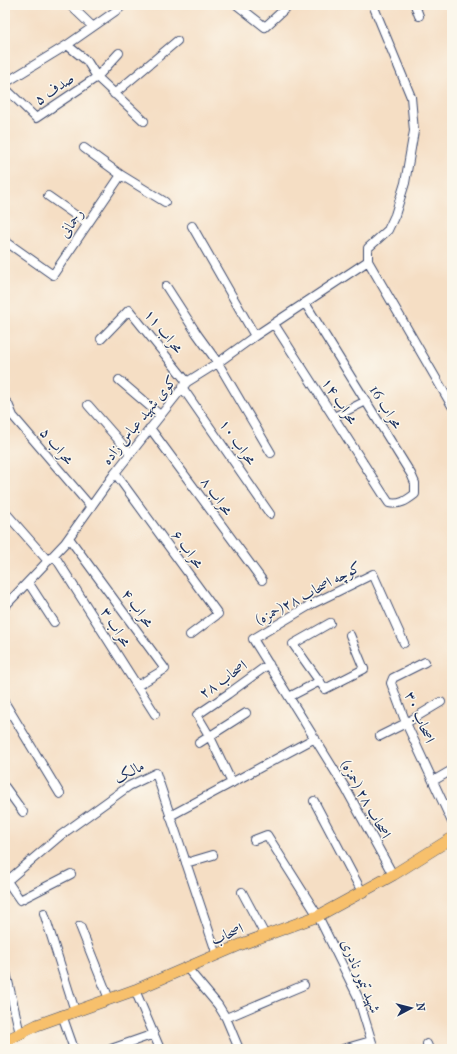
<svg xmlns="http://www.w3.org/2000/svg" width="457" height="1054" viewBox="0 0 457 1054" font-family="'IM FELL French Canon',Amiri,serif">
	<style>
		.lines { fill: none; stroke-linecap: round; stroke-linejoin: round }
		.minor-casing { stroke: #3c496d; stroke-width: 10 }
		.major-casing { stroke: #3c496d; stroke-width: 12 }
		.minor { stroke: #fff; stroke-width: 8 }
		.major { stroke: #f7c06c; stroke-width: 11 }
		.labels { text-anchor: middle; stroke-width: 3; stroke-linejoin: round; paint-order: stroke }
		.street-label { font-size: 15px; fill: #1b2f5e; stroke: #fbf7ec }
	</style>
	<rect width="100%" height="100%" fill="#fbf7ec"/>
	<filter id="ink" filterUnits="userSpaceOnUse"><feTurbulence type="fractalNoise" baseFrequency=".025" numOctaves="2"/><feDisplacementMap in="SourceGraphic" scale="8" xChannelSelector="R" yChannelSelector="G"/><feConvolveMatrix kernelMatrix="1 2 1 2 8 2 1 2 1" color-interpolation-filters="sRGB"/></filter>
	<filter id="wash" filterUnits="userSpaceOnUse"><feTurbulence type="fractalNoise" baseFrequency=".012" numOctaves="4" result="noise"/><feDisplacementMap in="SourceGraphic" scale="16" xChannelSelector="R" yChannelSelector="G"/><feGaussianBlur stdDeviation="0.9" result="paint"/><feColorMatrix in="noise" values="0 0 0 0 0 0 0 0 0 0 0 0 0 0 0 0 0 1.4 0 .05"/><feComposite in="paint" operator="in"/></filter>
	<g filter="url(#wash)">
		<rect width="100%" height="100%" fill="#f5dec4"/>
	</g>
	<g filter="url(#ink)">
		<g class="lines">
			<defs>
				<path id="minor" d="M70,5l22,21
					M237,5l28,22 24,-22
					M373,5l38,92 3,34 -9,52 -10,32 -7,15 -20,18v13l84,145
					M415,5l4,11
					M67,45l20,16 10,16 47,44
					M5,83l62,-38 53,-37 -1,-3
					M5,88l31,30 61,-41 22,-24
					M114,94l63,-53
					M121,175l44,27
					M48,196l40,28
					M192,226l63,110
					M5,241l48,34 68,-100 -37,-27
					M166,286l31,48 21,29 53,90
					M274,324l109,170 6,9c11,2 17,-2 26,-9v-11l-4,-9 -106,-171
					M101,339l28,-29 58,72
					M119,380l41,35
					M182,387l88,127
					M5,401l3,3 5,12 78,91
					M88,405l42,48
					M334,417l32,-16
					M150,428l112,152
					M115,473l103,141 -28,21
					M5,512l43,49
					M69,538l96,131 -28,17
					M54,555l101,159
					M28,582l26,40
					M5,606l60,-63 50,-70 72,-91 32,-20 36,-26 113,-75
					M330,623l-37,21 32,45 39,-20 -14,-34
					M425,662l-32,16 -2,5 15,40 46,99
					M289,697l31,-16
					M5,703l55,91
					M380,736l26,-13 35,-21
					M199,743l47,-30
					M433,781l19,-11
					M232,783l-22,-46 -13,-22 31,-21 41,-30
					M5,787l18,25
					M314,801l48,91
					M170,816l145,-78
					M254,840l13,-5 51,81 40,81 16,52
					M186,863l27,-8
					M393,875l-47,-86 -93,-150 59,-35 61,-30 31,69
					M5,878l2,3 54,-46 68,-49 27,-13 61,182
					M7,881l13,19 51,-26
					M242,892l23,43
					M44,913l31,98
					M80,926l29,73
					M5,968l15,66
					M187,968l31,37 8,13 13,31
					M135,990l25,59
					M62,1015l12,34
					M226,1018l78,-33
					M427,1044l2,5
					M111,1049l43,-15
					M343,1049l28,-8"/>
				<path id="major" d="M5,1041l32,-16 98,-35 107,-46 76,-28 75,-41 59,-37"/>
			</defs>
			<use href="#minor" class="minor-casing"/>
			<use href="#major" class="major-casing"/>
			<use href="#minor" class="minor"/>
			<use href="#major" class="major"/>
		</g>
	</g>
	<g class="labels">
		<g class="street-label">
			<text transform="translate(54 89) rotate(-34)" y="5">صدف ۵</text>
			<text transform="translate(71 223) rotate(-56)" y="5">رحمانی</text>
			<text transform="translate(164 331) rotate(51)" y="5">محراب ۱۱</text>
			<text transform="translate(340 401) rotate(57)" y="5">محراب ۱۴</text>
			<text transform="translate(386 407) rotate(58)" y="5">محراب 16</text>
			<text transform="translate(139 420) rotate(-51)" y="5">کوی شهید عباس زاده</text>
			<text transform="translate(238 442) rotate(55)" y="5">محراب ۱۰</text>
			<text transform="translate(57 446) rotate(50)" y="5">محراب ۵</text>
			<text transform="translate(217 496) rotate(54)" y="5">محراب ۸</text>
			<text transform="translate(188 549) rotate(54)" y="5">محراب ۶</text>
			<text transform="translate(308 593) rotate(-28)" y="5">کوچه اصحاب ۲۸(حمزه)</text>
			<text transform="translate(138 608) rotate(54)" y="5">محراب ۴</text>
			<text transform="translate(116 627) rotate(58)" y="5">محراب ۳</text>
			<text transform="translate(223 679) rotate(-35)" y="5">اصحاب ۲۸</text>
			<text transform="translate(420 717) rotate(67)" y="5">اصحاب ۳۰</text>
			<text transform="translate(129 772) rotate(-28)" y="5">مالک</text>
			<text transform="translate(366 799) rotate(61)" y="5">اصحاب ۲۸ (حمزه)</text>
			<text transform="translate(227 934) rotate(-23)" y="5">اصحاب</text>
			<text transform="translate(361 976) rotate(67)" y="5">شهید تیمور نادری</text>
		</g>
	</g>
	<rect width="457" height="1054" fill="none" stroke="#fbf7ec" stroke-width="20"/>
	<g transform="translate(411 1008) rotate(83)" stroke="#fbf7ec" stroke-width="3" paint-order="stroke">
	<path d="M0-3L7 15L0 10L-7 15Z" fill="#1b2f5e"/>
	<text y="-6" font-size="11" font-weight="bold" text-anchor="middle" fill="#1b2f5e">N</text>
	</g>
</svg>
